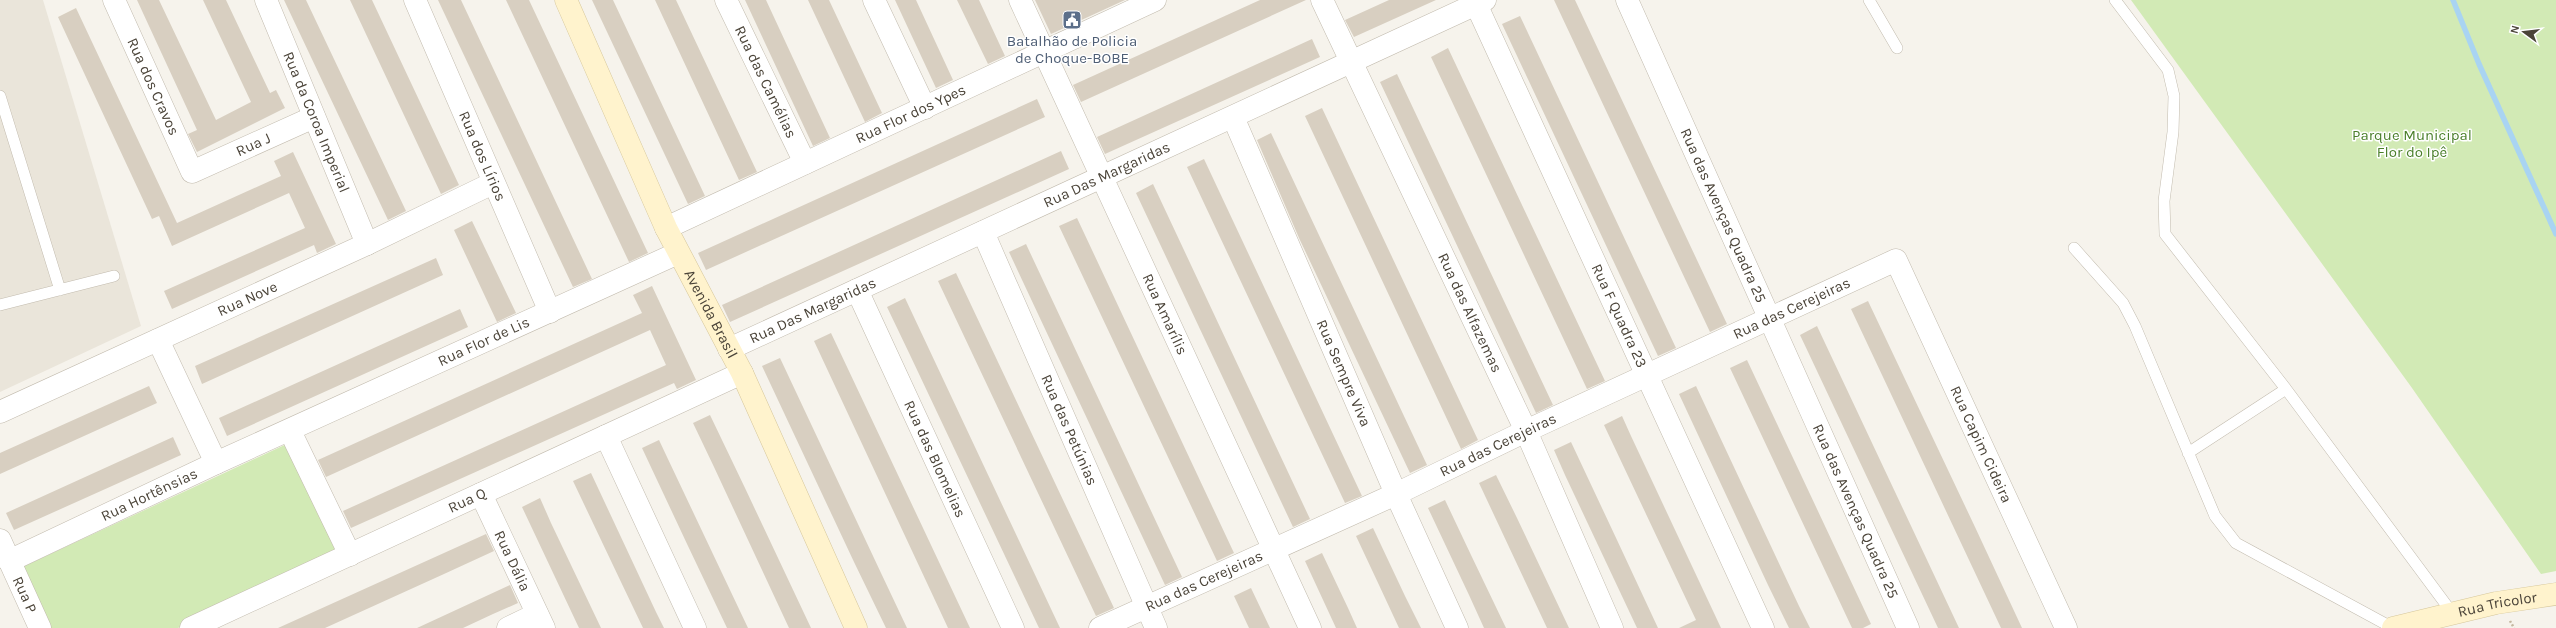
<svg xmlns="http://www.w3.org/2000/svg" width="2556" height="628" viewBox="0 0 2556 628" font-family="Karla,sans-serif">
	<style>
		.residential { fill: #eae5da }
		.green { fill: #d2eab5 }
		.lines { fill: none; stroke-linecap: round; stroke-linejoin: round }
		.stream { stroke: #a9d4f2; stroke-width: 5.5 }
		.building { fill: #d8cfc1 }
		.lane-casing { stroke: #c2bbae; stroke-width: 12 }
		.street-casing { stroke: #c2bbae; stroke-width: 23 }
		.secondary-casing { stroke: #d6c79b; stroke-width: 23 }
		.path { stroke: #c4b79f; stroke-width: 2.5; stroke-dasharray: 2 2; stroke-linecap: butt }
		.lane { stroke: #fff; stroke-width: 11 }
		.street { stroke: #fff; stroke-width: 22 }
		.secondary { stroke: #fff3cd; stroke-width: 22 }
		.labels { text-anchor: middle; stroke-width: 3; stroke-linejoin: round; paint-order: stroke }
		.service-label { font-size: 15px; fill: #4e5e75; stroke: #fff }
		.street-label { font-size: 15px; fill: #4b4439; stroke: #fff }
		.park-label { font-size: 15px; fill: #4a7f2a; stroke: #fff }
	</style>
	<rect width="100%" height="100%" fill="#f6f3ec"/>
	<path class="residential" d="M0,0h43l98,326 -141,66z"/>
	<path class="green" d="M2131,0h425v571l-15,3 -129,-186z
		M291,442l51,109 -164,77h-133l-27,-59z"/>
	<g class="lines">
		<path class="stream" d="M2453,0l26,64 77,170"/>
	</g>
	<path class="building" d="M137,0h22l57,120 35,-18 -48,-102h23l44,93 6,-3 9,18 -88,44 -9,-18 9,-4z
		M284,0h22l100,211 -18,9z
		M350,0h22l87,185 -18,9z
		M438,0h23l131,279 -19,8z
		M506,0h23l119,253 -19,9z
		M592,0h21l92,196 -17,8z
		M655,0h21l81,172 -18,8z
		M745,0h21l64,138 -17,8z
		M808,0h21l53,113 -17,9z
		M895,0h21l37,80 -17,8z
		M957,0h22l26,56 -17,8z
		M1035,0h90l-74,34z
		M1260,0h46l-225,102 -8,-17z
		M1389,0h47l-82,37 -9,-17z
		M1554,0h21l152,324 -17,8z
		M76,8l101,215 104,-47 -7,-15 19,-9 43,92 -19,9 -3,-8 -142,64 -8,-18 141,-63 -16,-35 -117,53 -13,-30 -7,3 -94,-202z
		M1520,16l156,332 -18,8 -156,-332z
		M1312,39l8,18 -215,97 -8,-17z
		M1448,48l157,333 -18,8 -156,-332z
		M1397,74l156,331 -17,8 -156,-331z
		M1037,99l8,18 -339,153 -8,-17z
		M1322,108l156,332 -17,9 -156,-333z
		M1271,133l156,332 -17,8 -111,-235 -42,-98z
		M1061,151l8,18 -339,153 -8,-17z
		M1204,159l158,337 -17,7 -158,-336z
		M1153,184l157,335 -17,8 -157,-334z
		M1077,218l157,335 -17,8 -158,-335z
		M472,221l44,92 -19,9 -43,-92z
		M1026,244l156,333 -17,8 -156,-333z
		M436,258l7,17 -241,109 -7,-18z
		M956,273l158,335 -18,8 -158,-335z
		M652,286l44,94 -19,9 -3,-6 -323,145 -8,-17 323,-146 -16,-35 -324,147 -8,-17 324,-147 -9,-18z
		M905,298l147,313 8,17h-21l-129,-273 -23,-48z
		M1868,301l107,226 47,101h-21l-150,-319z
		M460,309l8,18 -241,109 -8,-18z
		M1817,326l95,202 47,100h-21l-129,-274 -9,-19z
		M831,333l92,195 47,100h-22l-134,-287z
		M780,358l101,215 26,55h-21l-32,-66 -92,-196z
		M1747,360l124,264 -8,4h-11l-122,-260z
		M149,386l8,17 -157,71v-21z
		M1696,386l103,220 11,22h-21l-21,-43 -89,-191z
		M710,415l35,73 66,140h-22l-75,-161 -21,-44z
		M1622,416l9,20 90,192h-42l17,-8 -92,-195z
		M173,437l8,18 -167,75 -8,-17z
		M659,440l8,17 81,171h-21l-39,-82 -46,-98z
		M1571,442l46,98 41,88h-21l-72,-153 -11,-25z
		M591,473l65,139 8,16h-21l-22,-46 -48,-101z
		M1496,475l21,43 52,110h-22l-68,-145z
		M540,498l11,25 50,105h-22l-57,-121z
		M1445,500l26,55 35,73h-22l-15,-33 -41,-87z
		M1373,528l32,68 16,32h-22l-20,-43 -23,-49z
		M486,534l8,17 -50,23 -119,54h-47z
		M1322,553l26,55 9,20h-21l-31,-67z
		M510,585l8,18 -25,11 -30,14h-46z
		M1251,588l19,40h-21l-15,-32z"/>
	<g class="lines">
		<defs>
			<path id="lane" d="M1869,0l28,48
				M2115,0l53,70 6,26 -1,36 -9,69 1,33 121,155 167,225
				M0,96l60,194
				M2074,248l49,55 12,23 80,190 21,27 157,85
				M0,305l114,-29
				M2188,453l98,-64"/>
			<g id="street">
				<path id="s1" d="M114,0l78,172 122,-55"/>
				<path id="s2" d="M266,0l101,244"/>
				<path id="s3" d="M415,0l135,312"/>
				<path id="s4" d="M726,0l79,163"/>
				<path d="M874,0l51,108"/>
				<path id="s5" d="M1020,0l290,628"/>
				<path id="s6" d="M1322,0l204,431 86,197"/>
				<path id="s7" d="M1627,0l281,628"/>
				<path id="s8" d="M1476,4l287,624"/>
				<path id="s9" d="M1233,117l163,377 61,134"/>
				<path id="s10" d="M666,228l489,-228"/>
				<path id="s11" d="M983,232l173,396"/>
				<path id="s12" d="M857,290l156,338"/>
				<path d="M158,340l58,123"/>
				<path id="s13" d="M729,349l756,-349"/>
				<path id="s14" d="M0,412l367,-168 126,-61"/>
				<path d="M290,431l60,124"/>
				<path d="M606,436l89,192"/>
				<path id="s15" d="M481,494l63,134"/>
				<path id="s16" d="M0,540l40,88"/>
				<path id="s17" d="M9,561l207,-98 462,-210"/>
				<path id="s18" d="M191,628l551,-255"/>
				<path d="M508,628l29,-14"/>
				<path id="s19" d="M1100,628l296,-134 130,-63 370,-171 170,368"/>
			</g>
			<g id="secondary">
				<path id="s20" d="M566,0l100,228 76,145 114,255"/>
				<path id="s21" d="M2393,628l103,-25 60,-9"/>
			</g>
		</defs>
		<use href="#lane" class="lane-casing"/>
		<use href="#street" class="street-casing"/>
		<use href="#secondary" class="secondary-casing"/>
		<path class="path" d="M2510,621l4,7"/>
		<use href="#lane" class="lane"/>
		<use href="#street" class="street"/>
		<use href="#secondary" class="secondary"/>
	</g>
	<defs>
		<symbol id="civic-square" viewBox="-11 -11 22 22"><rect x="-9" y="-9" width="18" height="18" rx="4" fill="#5c6f8a" stroke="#fff"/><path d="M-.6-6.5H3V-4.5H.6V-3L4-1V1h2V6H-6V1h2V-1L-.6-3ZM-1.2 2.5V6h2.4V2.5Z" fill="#fff"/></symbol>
	</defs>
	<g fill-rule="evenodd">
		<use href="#civic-square" x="1061" y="9" width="22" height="22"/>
	</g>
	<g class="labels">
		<g class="service-label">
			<text x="1072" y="46">Batalhão de Policia<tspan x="1072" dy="17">de Choque-BOBE</tspan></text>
		</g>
		<g class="street-label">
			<text dy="5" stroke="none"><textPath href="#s4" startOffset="91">Rua das Camélias</textPath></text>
			<text dy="5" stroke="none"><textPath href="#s1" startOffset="95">Rua dos Cravos</textPath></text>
			<text dy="5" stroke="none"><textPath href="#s10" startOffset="270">Rua Flor dos Ypes</textPath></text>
			<text dy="5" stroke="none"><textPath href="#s2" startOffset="132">Rua da Coroa Imperial</textPath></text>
			<text dy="5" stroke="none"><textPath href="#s1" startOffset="256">Rua J</textPath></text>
			<text dy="5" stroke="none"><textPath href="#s3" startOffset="170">Rua dos Lírios</textPath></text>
			<text dy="5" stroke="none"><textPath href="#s13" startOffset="416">Rua Das Margaridas</textPath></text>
			<text dy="5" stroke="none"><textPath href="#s7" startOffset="236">Rua das Avenças Quadra 25</textPath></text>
			<text dy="5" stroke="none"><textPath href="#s14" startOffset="272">Rua Nove</textPath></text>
			<text dy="5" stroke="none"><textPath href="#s19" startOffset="762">Rua das Cerejeiras</textPath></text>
			<text dy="5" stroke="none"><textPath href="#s13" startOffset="92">Rua Das Margaridas</textPath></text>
			<text dy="5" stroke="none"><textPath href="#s6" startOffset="346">Rua das Alfazemas</textPath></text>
			<text dy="5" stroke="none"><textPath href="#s20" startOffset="346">Avenida Brasil</textPath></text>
			<text dy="5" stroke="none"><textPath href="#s5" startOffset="346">Rua Amarílis</textPath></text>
			<text dy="5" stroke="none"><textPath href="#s8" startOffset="343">Rua F Quadra 23</textPath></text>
			<text dy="5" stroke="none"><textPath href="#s17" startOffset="523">Rua Flor de Lis</textPath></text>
			<text dy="5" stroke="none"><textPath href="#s9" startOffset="279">Rua Sempre Viva</textPath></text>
			<text dy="5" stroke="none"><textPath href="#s11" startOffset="216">Rua das Petúnias</textPath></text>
			<text dy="5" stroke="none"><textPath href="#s19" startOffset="1080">Rua Capim Cideira</textPath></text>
			<text dy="5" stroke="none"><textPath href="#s19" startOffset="438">Rua das Cerejeiras</textPath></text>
			<text dy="5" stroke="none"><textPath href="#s12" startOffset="186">Rua das Blomelias</textPath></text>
			<text dy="5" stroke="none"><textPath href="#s17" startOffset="155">Rua Hortênsias</textPath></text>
			<text dy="5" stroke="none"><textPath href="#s18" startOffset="304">Rua Q</textPath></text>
			<text dy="5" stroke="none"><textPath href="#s7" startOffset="560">Rua das Avenças Quadra 25</textPath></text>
			<text dy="5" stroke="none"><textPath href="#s15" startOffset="74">Rua Dália</textPath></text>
			<text dy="5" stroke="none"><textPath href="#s19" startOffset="114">Rua das Cerejeiras</textPath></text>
			<text dy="5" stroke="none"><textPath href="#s16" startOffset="60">Rua P</textPath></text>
			<text dy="5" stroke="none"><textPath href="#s21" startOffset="107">Rua Tricolor</textPath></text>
		</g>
		<g class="park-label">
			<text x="2412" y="140">Parque Municipal<tspan x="2412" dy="17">Flor do Ipê</tspan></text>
		</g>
	</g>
	<g transform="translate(2524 32) rotate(285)" stroke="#ffffff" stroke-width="3" paint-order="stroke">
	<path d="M0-3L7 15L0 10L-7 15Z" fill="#4b4439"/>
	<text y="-6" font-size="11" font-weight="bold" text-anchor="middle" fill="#4b4439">N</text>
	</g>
</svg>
